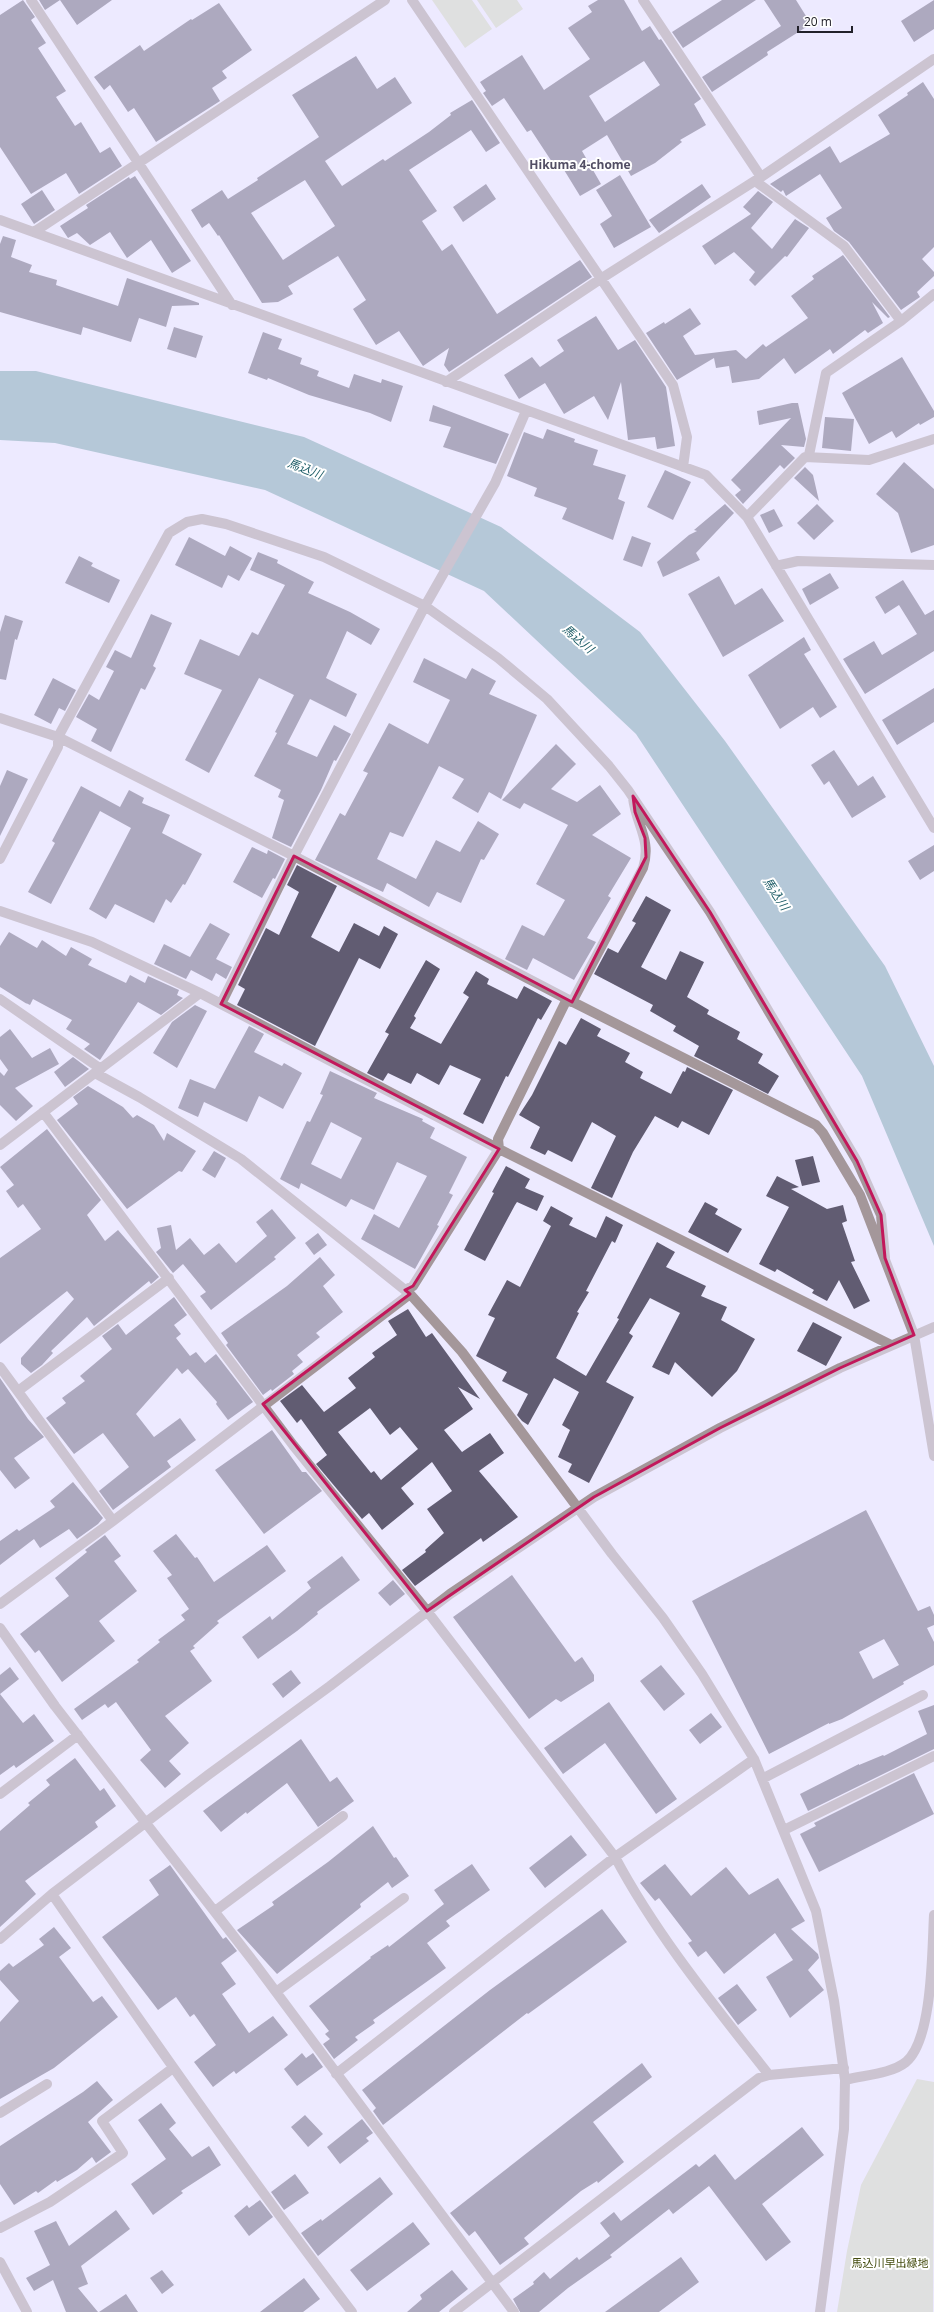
<svg xmlns="http://www.w3.org/2000/svg" width="934" height="2312" viewBox="0 0 934 2312" font-family="'Open Sans','Noto Sans JP',sans-serif">
	<style>
		.green { fill: #cfd4bb }
		.water { fill: #72a0a9 }
		.building { fill: #615c72; fill-rule: evenodd }
		.lines { fill: none; stroke-linecap: round; stroke-linejoin: round }
		.minor { stroke: #a4979a; stroke-width: 10 }
		.marked { fill: none; stroke: #c2185b; stroke-width: 3; stroke-linejoin: round }
		.labels { text-anchor: middle; stroke-width: 4; stroke-linejoin: round; paint-order: stroke }
		.park-label { font-size: 11px; fill: #444c0f; stroke: #fff }
		.neighbourhood-label { font-size: 12px; font-weight: bold; fill: #524e64; stroke: #fff }
		.water-label { font-size: 12px; font-style: italic; fill: #1b5b65; stroke: #fff }
	</style>
	<rect width="100%" height="100%" fill="#edeaff"/>
	<path class="green" d="M432,0h40l20,29 -27,19z
		M477,0h40l6,9 -27,19z
		M917,2079l17,3 -1,230h-96l10,-61 14,-66z"/>
	<path class="water" d="M0,371h36l268,66 197,90 139,105 85,109 160,225 49,100v180l-72,-170 -226,-342 -152,-143 -219,-101 -210,-47 -55,-3z"/>
	<path class="building" d="M23,0l12,17 -4,3 15,23 -8,5 28,43 -10,6 19,29 6,-4 19,31 10,-6 12,19 -43,28 -13,-21 -35,21 -31,-47v-132z
		M39,0h21l-15,10z
		M60,0h52l-35,25z
		M598,0h26l18,31 8,-5 9,14 2,-1 40,60 -7,5 12,21 -26,15 2,2 -27,21 -24,13 -24,-41 -25,16 19,33 -21,12 -19,-31 -5,3 -25,-38 -4,2 -23,-34 -12,8 -9,-13 3,-2 -6,-9 42,-27 22,35 46,-31 -22,-31 24,-16 -4,-6zM644,61l16,24 -55,37 -16,-26z
		M722,0h34l-73,48 -11,-16z
		M764,0h32l15,24 -44,28 1,3 -56,37 -10,-15 79,-51z
		M934,0v29l-20,13 -13,-21z
		M219,3l33,47 -30,21 5,7 -15,10 8,13 -64,41 -22,-34 -6,4 -18,-27 -6,5 -10,-13 46,-32 4,6 47,-32 1,1z
		M356,56l21,33 18,-12 17,26 -87,58 17,25 41,-27 2,2 44,-29 22,-17 -1,-2 22,-13 28,43 -14,9 -15,-22 -62,40 28,41 -15,10 20,30 10,-7 45,70 83,-54 12,17 -143,95 -5,-7 5,-17 -26,18 -24,-35 -23,14 -23,-36 13,-9 -28,-44 -50,30 5,8 -15,8 -16,1 -43,-68 -1,1 -9,-13 -7,5 -11,-18 31,-20 6,9 30,-19 -1,-2 62,-41 -27,-42zM305,180l30,46 -52,34 -32,-47z
		M923,82l11,17v148l-12,12 12,13v4l-17,16 3,5 -19,13 -52,-68 -15,-11 -8,-13 16,-10 -22,-34 -34,22 -3,-6 -2,2 -11,-8 60,-38 10,17 50,-29 -12,-19 30,-20 -1,-2z
		M620,175l31,52 -37,21 -14,-24 12,-8 -16,-26z
		M135,176l56,85 -19,12 -21,-33 -24,18 -17,-26 -20,13 -13,-12 -9,5 -8,-12 28,-18 -2,-3 43,-28 1,2z
		M486,184l10,15 -33,23 -10,-15z
		M702,184l9,13 -52,36 -10,-13z
		M42,190l13,20 -21,14 -13,-20z
		M758,191l15,11 -22,26 21,21 23,-30 14,9 -22,29 -2,-1 -30,30 -6,-6 6,-8 -21,-20 -19,13 -13,-19 49,-32 -8,-7z
		M3,236l13,4 -5,17 21,8 -3,7 28,8 -1,5 62,21 9,-28 72,25v2l-27,1 -6,21 -27,-9 -8,24 -48,-15 -2,8 -81,-23v-68z
		M843,255l47,62 -2,1 -16,-16 11,21 -15,10 -3,-3 -32,24 -3,-5 -35,25 -11,-16 -25,21 -27,4 -3,-17 -13,2 -2,-10 -37,22 -31,-47 18,-11 1,2 25,-16 11,16 -18,12 12,19 41,-5 10,9 17,-15 3,3 42,-29 -17,-22 23,-17 -2,-3z
		M596,316l22,34 17,-10 31,47 9,59 -18,3 -2,-12 -27,3 -7,-58 -13,38 -14,-24 -30,18 -19,-31 -26,16 -15,-24 28,-18 8,10 24,-16 -7,-11z
		M174,327l29,9 -7,22 -29,-9z
		M263,332l19,7 -4,10 24,9 -2,6 19,7 -2,5 32,12 5,-14 27,9 1,-4 21,7 -12,36 -21,-9 -61,-18 -41,-17 -1,2 -19,-7z
		M902,357l32,54v6l-14,8 -1,-2 -23,15 -4,-7 -23,13 -27,-51z
		M792,403h6l8,36 -2,8 -23,-2 14,13 -11,11 -4,-4 -37,39 -8,-9 6,-5 -10,-10 60,-62 -32,7 -2,-14z
		M433,405l76,29 -13,30 -53,-17 8,-20 -22,-6z
		M825,417l29,2 -3,32 -29,-3z
		M547,429l28,10 -1,3 24,8 -5,15 33,10 -8,24 7,3 -12,38 -51,-21 5,-11 -33,-12 3,-8 -30,-12 17,-44 19,7z
		M904,462l30,27v56l-23,8 -13,-40 -22,-19z
		M805,467l8,8 6,26 -25,-23z
		M665,470l26,12 -18,38 -26,-13z
		M725,504l9,9 -38,40 4,7 -37,17 -6,-15 32,-27 8,-4 -3,-1z
		M817,504l17,17 -20,19 -17,-17z
		M774,509l9,17 -14,7 -9,-18z
		M632,536l19,7 -9,24 -19,-7z
		M189,537l36,19 5,-10 22,12 -13,23 -11,-6 -6,13 -47,-23z
		M258,552l20,8 -1,3 37,19 -6,11 42,19 30,17 -9,16 -24,-14 -21,47 31,16 -11,23 -36,-18 -23,45 30,13 17,-32 17,9 -15,27 -2,-1 -13,30 -30,57 -19,-9 12,-38 -6,-3 3,-7 -27,-14 23,-43 -2,-1 19,-37 -35,-17 -50,95 -24,-13 37,-70 -38,-16 16,-35 39,17 13,-24 6,3 27,-50 -35,-15z
		M79,556l14,7 -2,3 29,14 -11,23 -44,-20z
		M830,573l9,15 -29,17 -8,-16z
		M719,576l16,29 27,-17 22,33 -61,36 -35,-63z
		M903,580l22,35 9,-5v41l-69,43 -22,-35 31,-18 8,14 35,-21 -18,-29 -14,9 -10,-17z
		M151,614l21,9 -19,43 3,2 -11,22 -4,-2 -30,64 -20,-11 6,-12 -21,-12 13,-23 10,6 15,-29 -8,-4 9,-17 16,8z
		M5,615l18,6 -6,19 -2,-1 -9,41 -6,-1v-47z
		M804,637l7,13 -7,4 33,53 -17,11 -7,-11 -33,22 -32,-54z
		M424,658l42,21 6,-11 24,13 -7,13 48,21 -36,84 -12,-7 -11,21 -26,-15 12,-19 -25,-13 -36,71 -13,-5 -13,27 39,20 20,-39 24,12 18,-31 21,13 -15,26 -3,-1 -20,44 -24,-11 -8,15 -42,-24 -4,9 -68,-32 25,-47 5,3 23,-43 -5,-2 26,-48 39,21 22,-44 -37,-18z
		M53,678l23,12 -11,21 -6,-3 -8,16 -17,-9z
		M934,688v34l-37,23 -15,-25z
		M556,744l20,20 -25,25 26,13 23,-17 21,29 -29,21 39,23 -23,38 3,2 -24,40 9,4 -22,38 -41,-22 -6,12 -22,-11 17,-34 22,11 21,-36 -29,-16 32,-59 -44,-22 -4,6 -18,-9z
		M834,750l24,36 15,-10 13,21 -34,21 -23,-37 -5,4 -13,-20z
		M7,770l21,9 -28,57v-50z
		M81,786l39,21 9,-17 15,8 -2,5 28,12 -8,18 40,21 -17,31 -2,-1 -12,19 -5,-4 -12,24 -39,-19 -9,15 -17,-10 42,-81 -31,-17 -49,93 -23,-12 27,-49 -3,-2z
		M934,845v26l-14,9 -12,-19z
		M252,847l15,7 1,-4 17,9 -10,20 -2,-1 -11,20 -29,-16z
		M297,865l40,21 -26,51 28,15 15,-29 25,13 5,-10 14,8 -18,35 -21,-11 -44,88 -78,-41 8,-16 -7,-4 28,-57 13,7 20,-43 -12,-7z
		M646,896l25,14 -30,57 25,13 14,-29 24,11 -17,35 22,13 -2,4 33,18 -3,7 26,15 -5,9 21,13 -11,18 -74,-38 5,-10 -26,-15 3,-5 -26,-15 3,-6 -59,-31 14,-26 10,5 18,-30 -4,-2z
		M210,923l20,11 -14,25 16,8 -6,12 -10,-6 -4,8 -21,-11 -5,9 -32,-15 10,-20 26,13z
		M9,932l28,16 5,-8 24,16 5,-9 21,12 -4,6 38,18 4,-8 15,8 3,-7 31,14 -2,5 6,3 -22,17 -23,-13 -38,58 -16,-11 6,-5 -24,-15 6,-9 -39,-21 -3,6 -4,-2 1,1 -27,-17v-41z
		M426,960l14,9 -26,47 2,2 -6,10 31,16 28,-47 -6,-4 13,-22 13,8 -2,5 30,15 7,-13 28,15 -11,19 -3,-2 -30,59 -2,-1 -23,48 -20,-10 18,-35 -31,-14 -11,20 -22,-12 -6,11 -23,-11 -5,8 -16,-8 22,-39 -4,-2z
		M195,1005l12,6 -30,57 -24,-15 19,-31z
		M581,1018l20,11 -4,7 33,17 -5,9 18,10 -3,6 31,16 12,-23 2,1 2,-5 46,23 -24,45 -27,-14 -4,7 -23,-12 -22,36 -21,46 -21,-10 25,-52 -24,-14 -20,40 -24,-12 -3,5 -15,-7 10,-21 -21,-12 13,-20 27,-54 7,4z
		M249,1026l15,8 -10,18 28,14 2,-3 18,10 -19,36 -24,-13 -12,26 -43,-20 -6,15 -20,-9 12,-29 25,10z
		M10,1029l22,29 18,-10 9,16 -44,24 18,18 -17,15 -16,-16v-33l4,4 4,-6 -8,-11v-22z
		M73,1057l16,12 -24,18 -11,-15z
		M330,1071l47,22 -3,5 49,21 -1,2 13,7 -5,10 37,19 -18,36 4,2 -16,30 2,1 -24,43 -54,-30 13,-25 25,14 28,-52 -30,-14 -23,48 -23,-11 -5,8 -45,-24 -2,6 -19,-10 27,-58 3,1 13,-27 -3,-1zM331,1122l31,16 -21,41 -30,-15z
		M88,1086l35,21 10,11 4,-3 17,10 10,16 3,-8 29,18 -14,21 -3,-1 -52,38 -70,-89 21,-16 -5,-7z
		M47,1129l54,71 -14,15 18,26 13,-11 41,47 -8,7 -2,-3 -55,45 -7,-9 -36,34 2,2 -11,12 -11,8 -10,-9v-6l53,-59 -7,-8 -67,53v-86l41,-29 -18,-25 -5,4 -12,-17 8,-6 -14,-18z
		M214,1151l12,7 -11,20 -13,-8z
		M813,1156l7,26 -18,4 -7,-26z
		M506,1166l24,13 -5,9 19,8 -7,15 -20,-9 -2,3 -30,56 -21,-11 30,-57 -2,-1z
		M777,1176l22,11 -8,2 36,20 16,-4 4,16 -5,2 13,38 -4,1 19,39 -16,8 -15,-29 -12,21 -15,-8 2,-3 -37,-21 -2,3 -16,-8 30,-57 -23,-11z
		M705,1202l13,7 -3,5 27,15 -14,24 -40,-21z
		M551,1206l22,12 -4,7 27,13 10,-22 17,9 -8,18 -3,-2 -26,50 3,1 -12,20 2,1 -23,45 30,18 33,-57 -2,-1 40,-76 18,10 -9,15 40,19 -5,10 26,11 -6,13 34,19 -18,32 -25,26 -37,-35 -6,13 -17,-8 28,-54 -30,-15 -21,35 4,3 -27,46 28,15 -45,86 -21,-11 4,-8 -14,-7 12,-27 -8,-5 17,-33 -25,-14 -26,47 -6,-4 -5,-6 11,-21 -26,-13 5,-9 -31,-16 19,-38 -7,-3 19,-35 13,7 31,-61 -8,-5z
		M272,1209l24,29 -22,19 2,2 -65,51 -11,-14 6,-4 -23,-28 -10,9 -17,-21 5,-4 -4,-20 14,-3 5,25 14,-12 14,17 15,-12 17,20 31,-27 -11,-14z
		M318,1233l9,12 -13,10 -9,-12z
		M320,1257l15,18 -12,11 20,26 -27,21 4,4 -23,18 6,7 -11,9 2,3 -22,17 -1,-2 -8,6 -37,-50 2,-2 -7,-10 66,-47z
		M174,1297l13,18 -13,10 7,9 -5,4 14,18 6,-4 9,11 11,-9 37,48 -25,18 -12,-16 1,-2 -29,-33 -6,5 -5,-6 -41,46 18,23 26,-19 16,22 -29,21 4,6 -58,43 -14,-19 30,-24 -26,-34 -29,21 -28,-36 20,-15 -4,-5 23,-17 -5,-5 32,-27 -10,-13 16,-12 8,11z
		M408,1309l18,28 6,-4 48,66 -22,-12 15,22 -29,21 18,22 28,-19 14,20 -25,18 39,46 -35,25 -2,-4 -66,48 -13,-16 24,-18 -1,-2 19,-17 -17,-24 25,-18 -20,-29 -31,26 13,16 -32,26 -13,-17 -7,6 -46,-55 11,-9 -26,-36 -4,4 -17,-22 22,-16 22,27 32,-24 -8,-10 27,-21 -3,-4 25,-18 -9,-14zM370,1408l20,27 10,-8 18,22 -37,31 -7,-9 -3,2 -33,-41z
		M813,1322l29,15 -16,29 -29,-15z
		M0,1378l28,41 16,18 -30,21 16,20 -15,11 -15,-19z
		M272,1430l30,42h4l16,19 -58,43 -49,-64z
		M73,1482l30,36 -5,6 -21,15 -8,-10 -29,19 -6,-9 -34,26v-24l17,-12 2,2 36,-24 -5,-6z
		M866,1510l52,101 12,-5 4,9v10l-7,3 7,14v23l-31,17 1,2 -62,35 -13,5v-1l-60,31 -77,-153zM884,1639l15,26 -26,14 -14,-27z
		M176,1534l19,24 2,-1 17,25 53,-37 19,26 -69,50 2,2 -26,23 2,2 -5,3 22,30 -47,35 24,27 -20,18 12,13 -16,14 -25,-28 11,-10 -35,-48 -8,6 -3,-4 -23,16 -8,-11 65,-47 -2,-2 23,-18 -2,-2 27,-20 -4,-5 8,-6 -22,-31 5,-3 -19,-24z
		M105,1535l16,21 -7,5 23,30 -38,30 16,20 -53,41 -23,-32 -4,3 -15,-19 49,-38 -14,-18 32,-26 -2,-2z
		M342,1556l18,24 -43,32 1,2 -21,17 -39,28 -16,-22 28,-21 2,4 39,-32 -4,-6z
		M512,1575l63,87 7,-5 12,18v6l-33,21 -5,-3 -27,20 -76,-102z
		M393,1580l12,14 -15,12 -12,-13z
		M661,1665l24,29 -21,17 -24,-30z
		M10,1667l9,12 -19,15 23,29 11,-9 20,27 -38,27 -2,-3 -14,10v-100z
		M291,1670l10,13 -18,15 -11,-14z
		M609,1702l68,97 -21,15 -51,-71 -42,31 -19,-26z
		M934,1705v44l-126,62 -8,-17 59,-30v1l24,-10 1,1 43,-22 -9,-23z
		M711,1713l11,14 -22,17 -11,-14z
		M301,1739l29,43 7,-5 17,24 -36,26 -31,-44 -40,31 -1,-2 -25,20 -18,-21z
		M75,1758l25,33 4,-3 12,18 -21,16 3,5 -73,54 11,13 -36,33v-96l30,-26 -2,-2 22,-18 -4,-5z
		M914,1773l20,41 -115,58 -19,-38 16,-8 -2,-3z
		M373,1826l21,32 2,-1 13,19 -17,12 -4,-6 -28,22 1,3 -84,67 -40,-44 37,-25 -2,-3 56,-40z
		M571,1835l16,20 -42,33 -16,-20z
		M472,1864l18,26 -44,31 4,5 -23,17 19,25 -73,52 2,3 -20,14 3,3 -24,19 -11,-15 7,-5 -5,-5 4,-3 -20,-25 62,-48 -1,-1 18,-12 1,2 55,-43 -10,-14z
		M665,1864l26,32 35,-29 23,28 29,-17 27,43 -14,8 27,25 1,4 -11,12 16,20 -34,28 -24,-41 27,-17 -18,-27 -51,41 -18,-23 -8,6 -10,-14 4,-2 -33,-43 -4,3 -15,-18z
		M170,1865l53,74 3,-2 11,14 -16,12 15,21 -14,10 27,39 24,-17 15,19 -52,39 -2,-3 -21,16 -19,-25 22,-17 -22,-31 -4,3 -14,-20 -18,13 -56,-73 57,-42 -10,-15z
		M602,1909l25,33 -99,72 -1,-1 -144,112 -10,-14 3,-3 -14,-18 128,-100z
		M54,1927l17,21 -12,9 34,45 9,-6 16,21 -64,51 -54,31v-77l19,-21 -19,-21v-9l9,-8 4,4 31,-22 -5,-6z
		M737,1984l20,26 -19,15 -20,-27z
		M302,2053l4,5 7,-5 10,14 -26,19 -13,-17z
		M642,2063l10,14 -59,45 31,40 -26,21 -1,-2 -16,10 -57,47 5,6 -29,21 -25,-34 -6,5 -19,-23z
		M97,2081l16,19 -25,22 23,30 -15,11 -4,-6 -15,13 -20,12 -1,-2 -18,13 -2,-2 -22,14 -14,-21v-38l83,-54z
		M161,2103l15,20 -7,6 23,28 17,-11 12,19 -40,26 2,2 -30,22 -22,-31 35,-25 -28,-39z
		M305,2115l18,19 -15,13 -17,-20z
		M362,2119l11,14 -7,5 3,3 -29,23 -13,-17z
		M802,2127l22,28 -62,49 29,38 -25,19 -57,-75 -36,28 -4,-5 -59,46 2,2 -44,31 -29,24h-19l-7,-13 21,-15 -1,-2 11,-10 6,7 27,-22 2,3 31,-24 -10,-13 14,-11 7,9 75,-57 3,3 16,-13 20,26z
		M295,2174l14,19 -25,17 -13,-18z
		M380,2177l13,17 -75,62 -17,-23 20,-14 1,2z
		M260,2200l13,17 -24,19 -15,-20 13,-11 2,3z
		M116,2210l14,19 -49,37 7,18 -10,4 20,24h-32l-13,-32 -19,11 -8,-13 24,-13 -16,-34 22,-10 13,25z
		M413,2222l17,22 -63,47 -17,-21z
		M681,2257l18,25 -40,30h-54z
		M162,2270l12,15 -12,9 -12,-16z
		M452,2270l16,19 -29,23h-32l15,-13 -2,-4z
		M304,2278l16,21 -17,13h-43z
		M126,2294l12,18h-39z"/>
	<g class="lines">
		<path class="minor" d="M31,0l201,305
			M412,0l261,385 14,52 -4,30
			M643,0l118,177
			M755,181l89,65 57,75 33,-27
			M0,220l706,255 41,42 187,311
			M34,232l351,-232
			M446,382l156,-104 159,-101 173,-118
			M809,455l17,-82 75,-52
			M747,517l58,-60 64,3 65,-21
			M776,566l22,-5 136,4
			M0,718l58,19 236,119 273,143 249,126 7,8 37,62 54,140 20,121
			M0,859l58,-112v-10l111,-204 18,-11 15,-3 24,5 98,33 101,49 73,52 49,41 62,67 19,24 82,122 147,249 24,54 4,43
			M0,911l92,31 108,51
			M0,999l101,70
			M572,1002l71,-134c9,-28 -7,-43 -10,-70
			M221,1004l278,145 392,196
			M95,1073l44,24 102,62 169,135 52,58 150,202 51,64 39,56 52,85 62,152 18,90 11,79 -1,49 -24,183
			M43,1112l250,333 134,166 188,246c42,79 99,148 154,218
			M0,1145l200,-152 21,11 73,-148 131,-250 70,-123 31,-72
			M405,1290l8,-4 86,-137 -1,-10 69,-140
			M0,1367l113,154
			M18,1391l151,-113
			M0,1604l113,-83 297,-227
			M0,1628l55,78 201,259 258,347
			M762,1779l161,-84
			M0,1794l78,-59
			M784,1830l150,-74
			M52,1894c98,141 196,282 300,418
			M215,1911l128,-95
			M0,1939l52,-45 156,-119 122,-89 120,-92 144,-97 126,-69 120,-60 94,-41
			M276,1992l128,-94
			M336,2074l279,-217 139,-98
			M845,2080c19,-5 46,-6 61,-18 27,-23 26,-113 28,-147
			M0,2113l47,-29
			M0,2228l50,-26 73,-49 -21,-32 71,-53
			M0,2262l27,50
			M454,2312l305,-234 10,-3 75,-7"/>
	</g>
	<path d="M0 0H934V2312H0ZM633,796l77,116 147,249 24,54 4,43 29,77 -74,33 -120,60 -126,69 -167,114 -164,-207 147,-110 -5,-4 8,-4 86,-137 -278,-145 73,-148 278,146 74,-145 -1,-19 -10,-26z" fill="#edeaff" fill-opacity=".55" fill-rule="evenodd"/>
	<path class="marked" d="M633,796l77,116 147,249 24,54 4,43 29,77 -74,33 -120,60 -126,69 -167,114 -164,-207 147,-110 -5,-4 8,-4 86,-137 -278,-145 73,-148 278,146 74,-145 -1,-19 -10,-26z"/>
	<g class="labels">
		<g class="park-label">
			<text x="890" y="2267">馬込川早出緑地</text>
		</g>
		<g class="neighbourhood-label">
			<text x="580" y="169">Hikuma 4-chome</text>
		</g>
		<g class="water-label">
			<text transform="translate(305 469) rotate(21)" y="4">馬込川</text>
			<text transform="translate(578 639) rotate(41)" y="4">馬込川</text>
			<text transform="translate(776 894) rotate(57)" y="4">馬込川</text>
		</g>
	</g>
	<path d="M798 26v6h54v-6" fill="none" stroke="#22212a" stroke-width="2"/>
	<text x="804" y="26" font-size="12" fill="#22212a" stroke="#ffffff" stroke-width="3" paint-order="stroke">20 m</text>
</svg>
